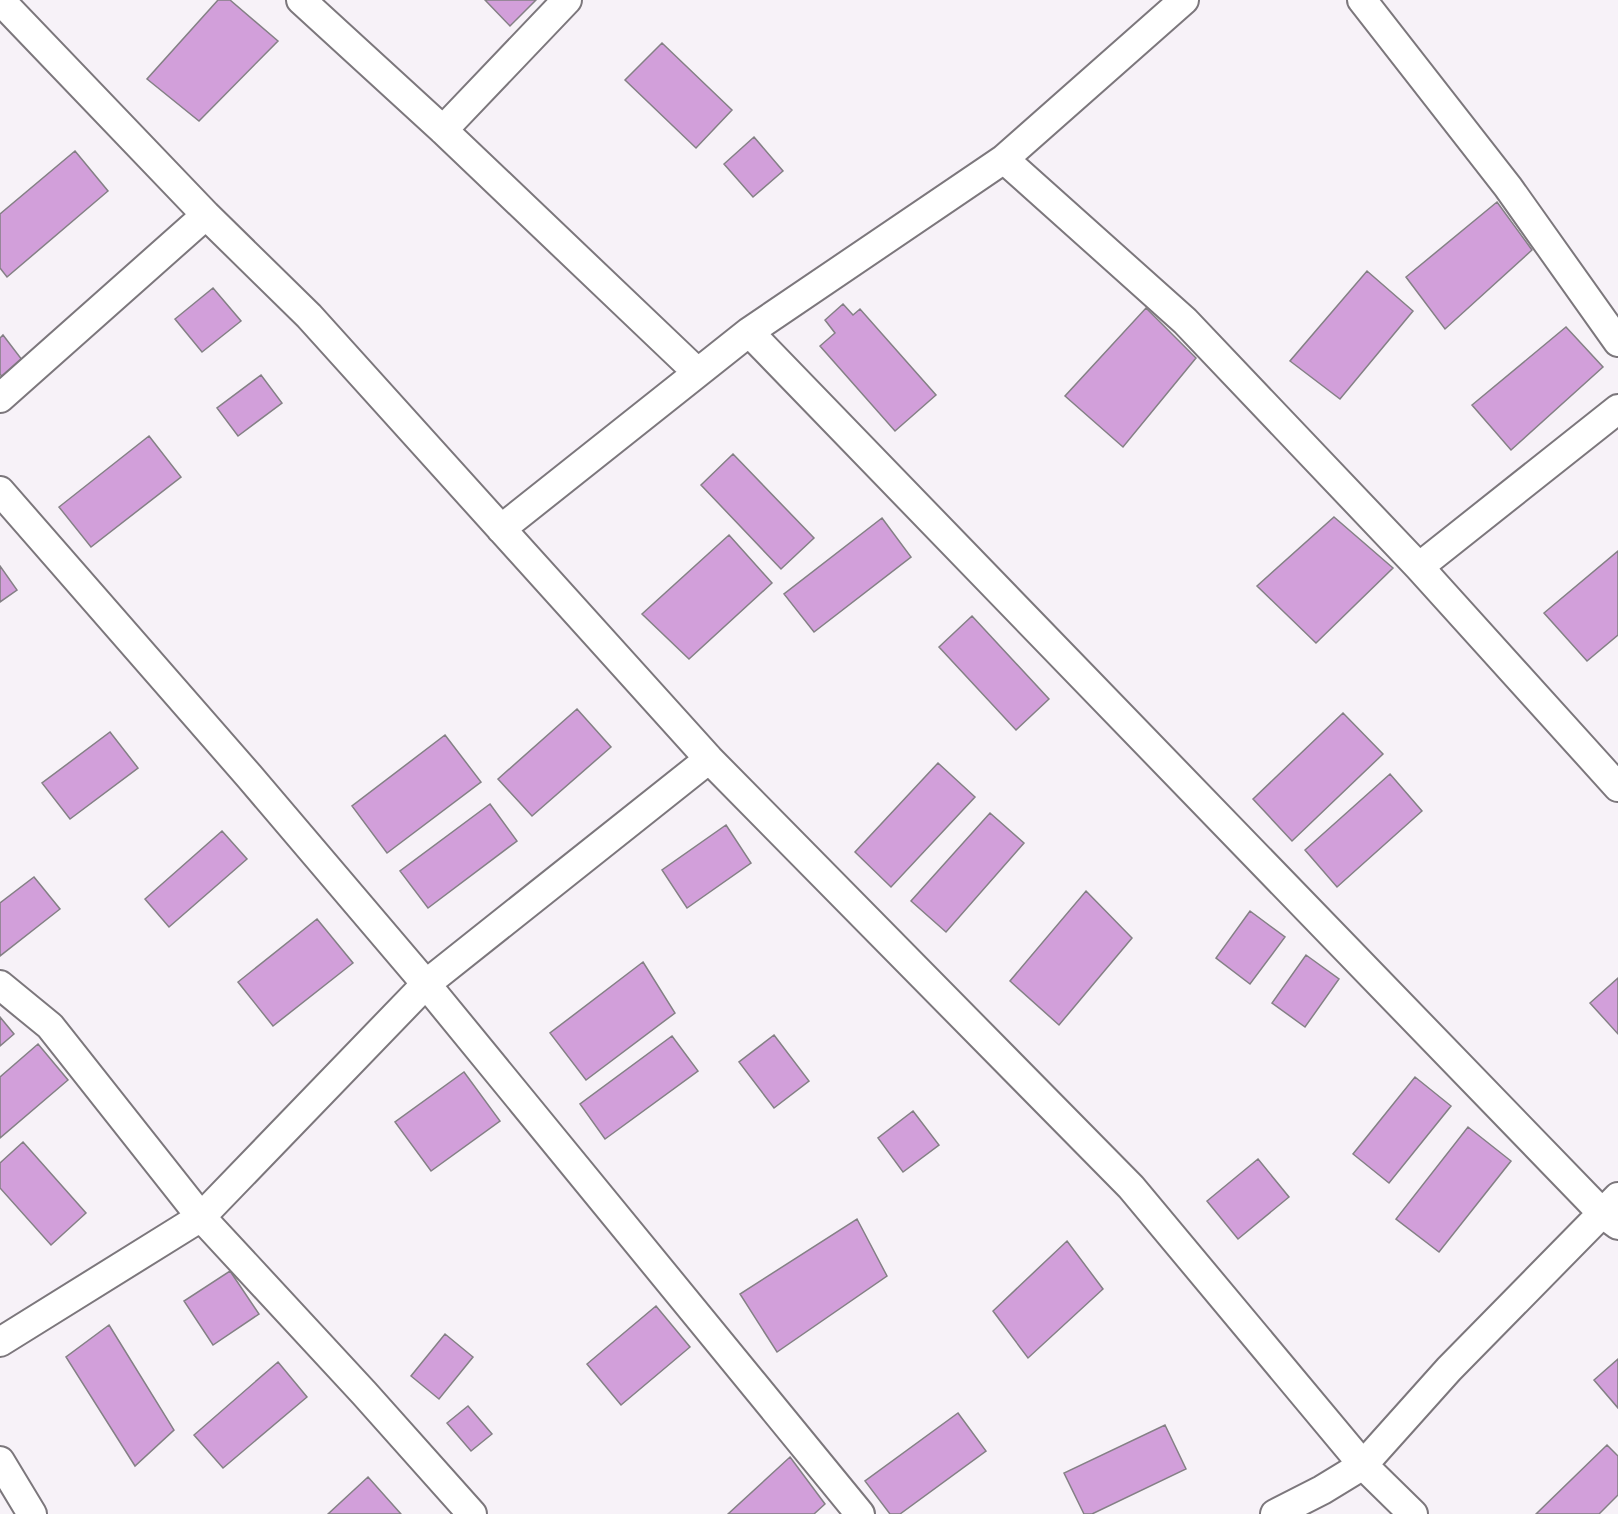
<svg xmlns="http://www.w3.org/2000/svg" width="1618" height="1514" viewBox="0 0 1618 1514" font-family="'Public Sans',sans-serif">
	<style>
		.building { fill: #d29fda; stroke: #848085; stroke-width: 1.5 }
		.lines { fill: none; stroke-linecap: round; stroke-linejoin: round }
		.street-casing { stroke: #7c777c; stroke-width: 32 }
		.street { stroke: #fff; stroke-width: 28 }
	</style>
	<rect width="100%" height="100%" fill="#f7f2f8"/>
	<path class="building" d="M218,0h12l48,41 -79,80 -52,-42z
		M485,0h51l-26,26z
		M662,43l70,67 -36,38 -71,-68z
		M754,137l29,34 -30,26 -29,-33z
		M75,151l33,40 -101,86 -7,-9v-54z
		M1497,202l35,48 -87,79 -39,-52z
		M1367,271l46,40 -73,88 -50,-38z
		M213,288l28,33 -39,31 -27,-33z
		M843,304l10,11 7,-6 76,86 -41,36 -75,-85 15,-13 -10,-13z
		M1146,308l50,50 -73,89 -58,-51z
		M1566,327l37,40 -92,83 -39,-45z
		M3,335l26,34 -21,16 -8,-11v-36z
		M261,375l21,28 -44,33 -21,-28z
		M149,436l32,41 -90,70 -32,-40z
		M733,454l81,84 -33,31 -80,-84z
		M1334,517l59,51 -77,75 -59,-57z
		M882,518l29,39 -97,75 -30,-38z
		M729,535l43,48 -83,76 -47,-45z
		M1618,551v84l-31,26 -43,-48z
		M0,566l17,24 -17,12z
		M972,616l77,83 -33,31 -77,-83z
		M577,709l34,38 -79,69 -34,-37z
		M1343,713l40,41 -91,87 -39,-42z
		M110,732l28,36 -68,51 -28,-36z
		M445,735l36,47 -94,71 -35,-47z
		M938,763l37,34 -84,90 -36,-35z
		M1390,774l32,37 -85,76 -32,-37z
		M490,804l27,37 -89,67 -28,-37z
		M990,813l34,30 -78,89 -35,-31z
		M726,825l25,38 -64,45 -25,-38z
		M222,831l25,28 -78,68 -24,-28z
		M34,877l26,32 -60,47v-53z
		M1086,891l46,47 -73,87 -49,-44z
		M1250,911l35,26 -35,47 -34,-26z
		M317,919l36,44 -80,63 -35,-44z
		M1306,955l33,24 -34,48 -33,-24z
		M643,962l32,51 -89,67 -36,-47z
		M1618,978v56l-28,-31z
		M0,1017l14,17 -14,12z
		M774,1035l35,46 -35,27 -35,-46z
		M672,1036l26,35 -93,68 -25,-35z
		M38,1044l30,36 -68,58v-61z
		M464,1072l36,49 -69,50 -36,-49z
		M1415,1077l36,29 -62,77 -36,-29z
		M913,1111l26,34 -36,27 -25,-34z
		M1468,1127l43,34 -72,91 -43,-33z
		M23,1142l63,71 -35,32 -51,-57v-25z
		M1258,1159l31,38 -51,42 -31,-38z
		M857,1219l30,57 -110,76 -37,-58z
		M1067,1241l36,48 -75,69 -35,-47z
		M230,1271l29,43 -46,31 -29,-44z
		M656,1306l34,41 -69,58 -34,-41z
		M109,1325l65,105 -39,36 -69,-109z
		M445,1334l28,23 -34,42 -28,-23z
		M1618,1359v49l-24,-28z
		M278,1362l29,35 -84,71 -29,-33z
		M468,1406l24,28 -21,17 -24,-28z
		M958,1413l28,38 -86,63h-10l-25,-33z
		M1165,1425l21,44 -94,45h-8l-20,-41z
		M1607,1445l11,11v39l-19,19h-63z
		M790,1457l35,47 -11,10h-86z
		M368,1477l33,37h-73z"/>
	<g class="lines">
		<defs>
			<path id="street" d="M0,0l206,215 103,101 400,443 422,428 232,278 50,49
				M301,0l142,130 254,242
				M1362,0l146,187 110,155
				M443,130l124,-130
				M1004,159l181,162 234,246 199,220
				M749,332l854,882 15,11
				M0,398l206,-183
				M0,491l249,285 177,208 434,530
				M501,529l248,-197 255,-173 180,-159
				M1419,567l199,-158
				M0,985l50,41 151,191 163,176 108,121
				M0,1342l201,-125 225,-233 283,-225
				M0,1461l32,53
				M1275,1514l47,-24 41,-25 86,-96 169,-172"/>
		</defs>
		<use href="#street" class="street-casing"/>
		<use href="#street" class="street"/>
	</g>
</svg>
